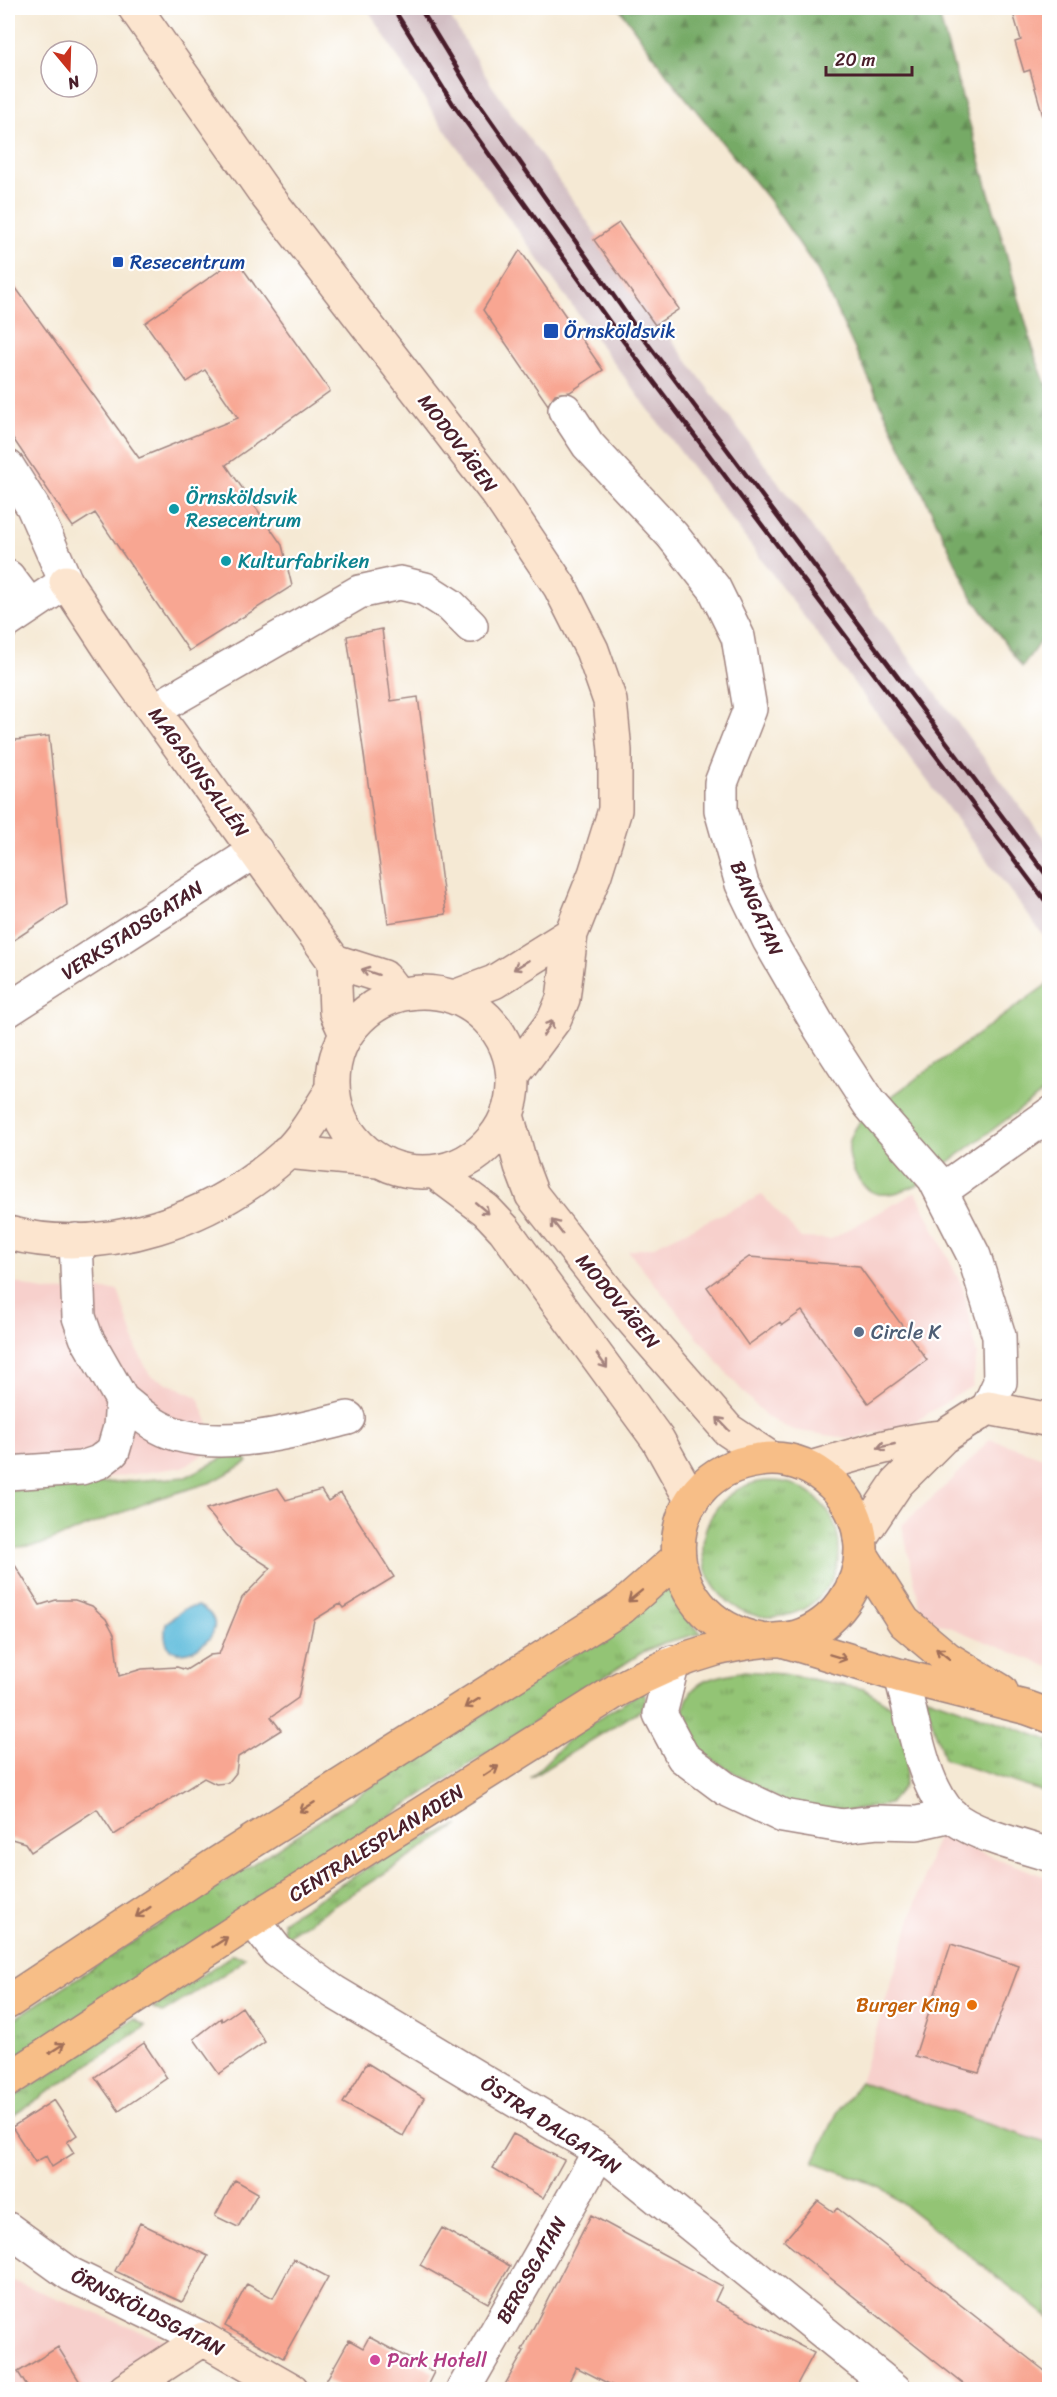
<svg xmlns="http://www.w3.org/2000/svg" width="1057" height="2397" viewBox="0 0 1057 2397" font-family="Sriracha,sans-serif">
	<style>
		.built { fill: #f7d0cc }
		.railway { fill: #d2bec3 }
		.grass { fill: url(#grass-tufts); stroke: #6e7250; stroke-width: 1.5 }
		.forest { fill: url(#forest-firs); stroke: #606448; stroke-width: 1.5 }
		.green { fill: #93c474; stroke: #6e7250; stroke-width: 1.5 }
		.water { fill: #5dbbdb; stroke: #546d83; stroke-width: 1.5 }
		.building { fill: #f8a692 }
		.lines { fill: none; stroke-linecap: round; stroke-linejoin: round }
		.street-casing { stroke: #a08480; stroke-width: 36 }
		.secondary-casing { stroke: #a08480; stroke-width: 36 }
		.highway-casing { stroke: #a08480; stroke-width: 36 }
		.street { stroke: #fff; stroke-width: 33 }
		.secondary { stroke: #fce5cf; stroke-width: 33 }
		.highway { stroke: #f7be87; stroke-width: 33 }
		.rail { stroke: #4a1f2b; stroke-width: 4.5 }
		.oneway { stroke: #a3827d }
		.oneway2 { stroke: #a06e59 }
		.transit-dot { fill: #1a4fb4; stroke: #fff; stroke-width: 2 }
		.culture-dot { fill: #0f9aa8; stroke: #fff; stroke-width: 2 }
		.service-dot { fill: #5c6f8a; stroke: #fff; stroke-width: 2 }
		.food-dot { fill: #e8710a; stroke: #fff; stroke-width: 2 }
		.hotel-dot { fill: #d1479c; stroke: #fff; stroke-width: 2 }
		.labels { text-anchor: middle; stroke-width: 4.5; stroke-linejoin: round; paint-order: stroke }
		.transit-label { font-size: 20px; fill: #164399; stroke: #fff; text-anchor: start }
		.street-label { font-size: 20px; fill: #4a1f2b; stroke: #fff }
		.culture-label { font-size: 20px; fill: #0d838f; stroke: #fff; text-anchor: start }
		.service-label { font-size: 20px; fill: #4e5e75; stroke: #fff; text-anchor: start }
		.food-label { font-size: 20px; fill: #c56008; stroke: #fff; text-anchor: end }
		.hotel-label { font-size: 20px; fill: #b23c85; stroke: #fff; text-anchor: start }
	</style>
	<defs>
		<pattern id="grass-tufts" width="24" height="20" patternUnits="userSpaceOnUse" patternTransform="scale(1.5)"><rect width="24" height="20" fill="#93c474"/><path d="M3 7l-1-3M5 7V3M7 7l1-3M15 17l-1-3M17 17v-4M19 17l1-3" fill="none" stroke="#7a9f5f"/></pattern>
		<pattern id="forest-firs" width="22" height="20" patternUnits="userSpaceOnUse" patternTransform="scale(1.5)"><rect width="22" height="20" fill="#76aa66"/><path d="M5 1l3.5 6h-7zM16 11l3.5 6h-7z" fill="#638a54"/></pattern>
	</defs>
	<rect width="100%" height="100%" fill="#fff"/>
	<filter id="ink" filterUnits="userSpaceOnUse"><feTurbulence type="fractalNoise" baseFrequency=".0167" numOctaves="2"/><feDisplacementMap in="SourceGraphic" scale="12" xChannelSelector="R" yChannelSelector="G"/><feConvolveMatrix kernelMatrix="1 2 1 2 8 2 1 2 1" color-interpolation-filters="sRGB"/></filter>
	<filter id="wash" filterUnits="userSpaceOnUse"><feTurbulence type="fractalNoise" baseFrequency=".008" numOctaves="4" result="noise"/><feDisplacementMap in="SourceGraphic" scale="24" xChannelSelector="R" yChannelSelector="G"/><feGaussianBlur stdDeviation="1.35" result="paint"/><feColorMatrix in="noise" values="0 0 0 0 0 0 0 0 0 0 0 0 0 0 0 0 0 1.4 0 .05"/><feComposite in="paint" operator="in"/></filter>
	<g filter="url(#wash)">
		<rect width="100%" height="100%" fill="#f5e9d4"/>
		<path class="built" d="M916,1192l47,96 14,67 -5,31 -56,35 -62,18 -61,-9 -27,-13 -36,-40 -102,-126 24,-4 110,-52 39,43 30,1z
			M8,1280l35,11 75,-1 19,60 13,25 48,22 20,49 -35,21 -175,25z
			M990,1439l59,20v208l-127,-51 -20,-91 51,-46z
			M937,1836l112,42v266l-189,-62z
			M8,2279l169,66 -71,44h-98z"/>
		<path class="railway" d="M367,8h78l45,75 166,236 393,526v98l-442,-589 -172,-238z"/>
		<path class="grass" d="M703 1549a68 68 0 1 1 136 0a68 68 0 1 1-136 0Z
			M667,1582l12,28 22,23 -38,10 -20,9 -635,410v-39l622,-404z
			M744,1671l39,3 81,15 32,20 13,40 -5,37 -15,18 -56,10 -47,-10 -78,-47 -27,-29c5,-47 19,-48 63,-57z
			M643,1691l3,6 -2,11 -114,70 44,-44z
			M924,1696l125,44v54l-105,-35z
			M459,1825l-175,113 -1,-17 113,-71z
			M232,1955l13,2 -7,8 -75,48 -10,-5z
			M134,2019l12,7 -138,93v-18z"/>
		<path class="forest" d="M619,8h318l99,351 13,33v237l-27,38 -51,-72 -153,-324 -49,-71 -101,-124z"/>
		<path class="green" d="M1049,983v105l-130,96c-13,5 -25,12 -40,10 -19,-3 -31,-30 -30,-48 1,-11 8,-20 14,-29z
			M240,1449l8,13 -36,20 -56,17 -116,46 -32,3v-58l178,-13z
			M860,2082l189,62v173l-168,-130 -67,-25 24,-51z"/>
		<path class="water" d="M198,1606c54,25 -44,81 -32,17l20,-15z"/>
		<g id="blocks">
			<path class="building" d="M1032,8h18v108h-7l-13,-46 -6,2 -9,-30 6,-2 -8,-27z
				M619,223l60,86 -24,16 -61,-85z
				M520,250l83,120 -33,22 -15,2 -7,11 -65,-95z
				M236,259l94,132 -104,74 56,80 10,41 -103,65 -94,-138 -22,14 -65,-96v-154l131,181 99,-40 -33,-48 -18,12 -42,-59z
				M382,629l9,72 27,-4 28,217 -58,9 -41,-287z
				M49,736l18,169 -59,39v-203z
				M749,1257l110,9 68,94 -59,43 -66,-92 -20,14 -2,-3 -32,23 -41,-58z
				M278,1488l8,12 35,-10 7,11 13,-8 53,84 -51,31 -3,-4 -26,16 -16,78 -27,19 10,13 -43,27 -2,16 -8,10 -12,1 -12,-6 -90,57 -17,-26 -66,43 -6,-9 -17,-5v-284l32,51 16,-5h19l17,6 14,13 8,15 5,42 23,-7 35,-2 9,3 24,-15 9,-1 23,-56 29,-30 -36,-23 -29,-36z
				M951,1944l68,22 -40,107 -64,-17z
				M242,2007l23,35 -46,32 -25,-35 27,-21 1,3z
				M144,2043l23,35 -48,33 -24,-34z
				M367,2063l57,35 -21,38 -60,-33z
				M54,2100l23,35 -10,7 7,11 -22,14 -6,-11 -11,6 -23,-35z
				M513,2134l51,26 -21,38 -50,-30z
				M235,2180l23,13 -20,34 -23,-11z
				M818,2201l16,11 3,-4 213,167v15h-79l-187,-149z
				M591,2215l131,71 -7,15 99,52 -20,37h-173l-45,-23 -11,23h-63l22,-39 -2,-1z
				M140,2223l68,33 -26,46 -67,-31z
				M442,2228l68,38 -22,37 -68,-38z
				M294,2259l34,18 -45,81 -58,-32 22,-42 26,14z
				M369,2337l65,35 -9,18h-82l-17,-9 23,-41 14,8z
				M58,2347l27,43h-56l-11,-18z"/>
		</g>
	</g>
	<g filter="url(#ink)">
		<use href="#blocks" fill-opacity="0" stroke="#a08480" stroke-width="1.5"/>
		<g class="lines">
			<defs>
				<path id="street" d="M565,410l23,35 84,90 42,53 24,49 12,72 -29,74v27l21,74 27,56 52,90 48,74 65,74 40,78 25,80 1,46 -12,26
					M8,467l25,40 33,75 -58,39
					M8,577l22,29
					M154,710l205,-118 41,-9 25,6 25,16 21,21
					M8,1010l248,-159
					M941,1191l109,-77
					M122,1400c12,9 24,20 37,27 51,28 136,4 189,-9
					M8,1473l73,-5 18,-6 14,-11 7,-24 2,-27 -36,-63 -7,-20 -3,-77
					M673,1662l-13,52 23,43 43,32 57,27 59,10 35,-4 40,1 35,-8
					M901,1676c12,42 20,108 50,139 20,19 71,31 99,40
					M253,1920l24,31 57,41 266,159 295,239
					M8,2229l62,45 133,65
					M463,2390l137,-239"/>
				<path id="secondary" d="M135,8l132,188 232,300 61,91 32,63 18,51 5,50v59l-20,64 -24,60 -8,65 -9,21 -41,55
					M66,582l50,76 218,303
					M334,961l50,16 14,18
					M334,961l2,51 10,22
					M333 1082a90 90 0 1 1 180 0a90 90 0 1 1-180 0Z
					M454,997l40,-15 77,-48
					M507,1115l14,51 11,29 77,98 119,137 42,28
					M287,1152l91,9
					M435,1172l51,38 18,19 154,211 34,61
					M8,1233c98,25 205,-13 279,-80 18,-17 32,-43 45,-63
					M811,1468c44,-13 86,-27 132,-31
					M860,1538l37,-55 46,-46 45,-29 62,12
					M125,2390l78,-51 89,51"/>
				<path id="highway" d="M861,1554l43,68 44,37 53,32
					M782,1640l119,36 127,32 22,8
					M8,2002l207,-137 406,-257 58,-51
					M8,2080l245,-160 363,-229c32,-18 64,-32 100,-42 14,-3 30,-7 45,-8 12,-1 24,-1 36,-4 38,-12 65,-50 64,-90 -1,-24 -12,-49 -30,-64 -20,-18 -44,-27 -71,-23 -108,13 -110,159 1,180"/>
			</defs>
			<use href="#street" class="street-casing"/>
			<use href="#secondary" class="secondary-casing"/>
			<use href="#highway" class="highway-casing"/>
			<use href="#street" class="street"/>
			<use href="#secondary" class="secondary"/>
			<use href="#highway" class="highway"/>
			<path class="rail" d="M393,8l60,96 171,238 426,565
				M420,8l53,87 166,237 411,548"/>
		</g>
		<defs><path id="oneway-shaft" d="M-6 0H5M1.5-3L5.5 0L1.5 3" fill="none" stroke-width="1.6" stroke-linecap="round" stroke-linejoin="round" transform="scale(1.5)"/></defs>
		<g class="oneway">
			<use href="#oneway-shaft" transform="translate(521 965) rotate(148)"/>
			<use href="#oneway-shaft" transform="translate(370 972) rotate(-162)"/>
			<use href="#oneway-shaft" transform="translate(548 1028) rotate(-57)"/>
			<use href="#oneway-shaft" transform="translate(482 1208) rotate(40)"/>
			<use href="#oneway-shaft" transform="translate(557 1227) rotate(-128)"/>
			<use href="#oneway-shaft" transform="translate(602 1361) rotate(54)"/>
			<use href="#oneway-shaft" transform="translate(723 1424) rotate(-133)"/>
			<use href="#oneway-shaft" transform="translate(886 1446) rotate(167)"/>
		</g>
		<g class="oneway2">
			<use href="#oneway-shaft" transform="translate(635 1596) rotate(141)"/>
			<use href="#oneway-shaft" transform="translate(943 1654) rotate(-142)"/>
			<use href="#oneway-shaft" transform="translate(838 1657) rotate(17)"/>
			<use href="#oneway-shaft" transform="translate(472 1703) rotate(148)"/>
			<use href="#oneway-shaft" transform="translate(491 1771) rotate(-33)"/>
			<use href="#oneway-shaft" transform="translate(307 1807) rotate(148)"/>
			<use href="#oneway-shaft" transform="translate(143 1912) rotate(146)"/>
			<use href="#oneway-shaft" transform="translate(220 1942) rotate(-33)"/>
			<use href="#oneway-shaft" transform="translate(57 2048) rotate(-33)"/>
		</g>
	</g>
	<g class="transit-dot">
		<rect x="112" y="256" width="12" height="12" rx="3"/>
		<rect x="543" y="323" width="16" height="16" rx="3"/>
	</g>
	<g class="culture-dot">
		<circle cx="174" cy="509" r="6"/>
		<circle cx="226" cy="561" r="6"/>
	</g>
	<circle class="service-dot" cx="859" cy="1332" r="6"/>
	<circle class="food-dot" cx="972" cy="2005" r="6"/>
	<circle class="hotel-dot" cx="375" cy="2360" r="6"/>
	<g class="labels">
		<g class="transit-label">
			<text x="130" y="269">Resecentrum</text>
			<text x="564" y="338">Örnsköldsvik</text>
		</g>
		<g class="street-label">
			<text transform="translate(458 443) rotate(53)" y="7">MODOVÄGEN</text>
			<text transform="translate(199 772) rotate(54)" y="7">MAGASINSALLÉN</text>
			<text transform="translate(757 908) rotate(66)" y="7">BANGATAN</text>
			<text transform="translate(132 930) rotate(-33)" y="7">VERKSTADSGATAN</text>
			<text transform="translate(618 1301) rotate(50)" y="7">MODOVÄGEN</text>
			<text transform="translate(376 1843) rotate(-32)" y="7">CENTRALESPLANADEN</text>
			<text transform="translate(551 2125) rotate(33)" y="7">ÖSTRA DALGATAN</text>
			<text transform="translate(531 2270) rotate(-60)" y="7">BERGSGATAN</text>
			<text transform="translate(148 2312) rotate(27)" y="7">ÖRNSKÖLDSGATAN</text>
		</g>
		<g class="culture-label">
			<text x="186" y="504">Örnsköldsvik<tspan x="186" dy="23">Resecentrum</tspan></text>
			<text x="238" y="568">Kulturfabriken</text>
		</g>
		<g class="service-label">
			<text x="871" y="1339">Circle K</text>
		</g>
		<g class="food-label">
			<text x="960" y="2012">Burger King</text>
		</g>
		<g class="hotel-label">
			<text x="387" y="2367">Park Hotell</text>
		</g>
	</g>
	<rect width="1057" height="2397" fill="none" stroke="#fff" stroke-width="30"/>
	<g transform="translate(69 69) rotate(161)"><circle r="28" fill="#ffffff" stroke="#b7a5aa" stroke-width="1.5"/>
	<path d="M0-4.5L10 22L0 15L-10 22Z" fill="#c8321e"/>
	<text y="-9" font-size="16" font-weight="bold" text-anchor="middle" fill="#4a1f2b">N</text>
	</g>
	<path d="M826 66v9h86v-9" fill="none" stroke="#4a1f2b" stroke-width="3"/>
	<text x="835" y="66" font-size="18" fill="#4a1f2b" stroke="#ffffff" stroke-width="4.5" paint-order="stroke">20 m</text>
</svg>
